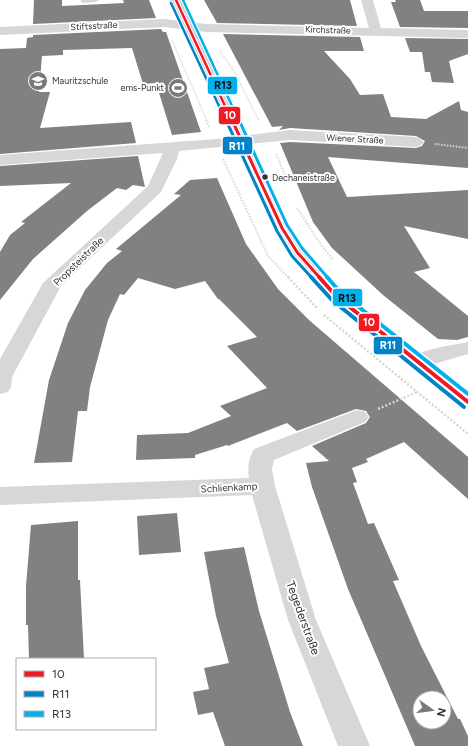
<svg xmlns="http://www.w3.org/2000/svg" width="468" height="746" viewBox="0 0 468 746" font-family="Figtree,sans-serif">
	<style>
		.building { fill: #818181; fill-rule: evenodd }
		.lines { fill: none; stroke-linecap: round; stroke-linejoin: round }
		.path-far2 { stroke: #d6d6d6; stroke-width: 1.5; stroke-dasharray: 1 1; stroke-linecap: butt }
		.path-far1 { stroke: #d6d6d6; stroke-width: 2; stroke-dasharray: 1.5 1.5; stroke-linecap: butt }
		.path { stroke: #d6d6d6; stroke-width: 2.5; stroke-dasharray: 2 2; stroke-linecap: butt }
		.lane { fill: #d7d7d7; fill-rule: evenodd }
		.street { fill: #d7d7d7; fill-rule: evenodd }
		.secondary { fill: #d0d0d0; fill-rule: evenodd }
		.bus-1-far2-casing { stroke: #fff; stroke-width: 4.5 }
		.bus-1-far1-casing { stroke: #fff; stroke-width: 5.5 }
		.bus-1-casing { stroke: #fff; stroke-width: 7 }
		.bus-2-far2-casing { stroke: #fff; stroke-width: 4.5 }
		.bus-2-far1-casing { stroke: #fff; stroke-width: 5.5 }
		.bus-2-casing { stroke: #fff; stroke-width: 7 }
		.bus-3-far2-casing { stroke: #fff; stroke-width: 4.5 }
		.bus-3-far1-casing { stroke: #fff; stroke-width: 5.5 }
		.bus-3-casing { stroke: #fff; stroke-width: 7 }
		.bus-1-far2 { stroke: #ed1c24; stroke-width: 2.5 }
		.bus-1-far1 { stroke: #ed1c24; stroke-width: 3 }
		.bus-1 { stroke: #ed1c24; stroke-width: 4 }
		.bus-2-far2 { stroke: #0083ca; stroke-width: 2.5 }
		.bus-2-far1 { stroke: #0083ca; stroke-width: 3 }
		.bus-2 { stroke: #0083ca; stroke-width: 4 }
		.bus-3-far2 { stroke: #00b1ee; stroke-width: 2.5 }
		.bus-3-far1 { stroke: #00b1ee; stroke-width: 3 }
		.bus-3 { stroke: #00b1ee; stroke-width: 4 }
		.bus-dot { fill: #333; stroke: #fff; stroke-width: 1.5 }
		.labels { text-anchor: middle; stroke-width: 4; stroke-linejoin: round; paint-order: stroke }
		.far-street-label { font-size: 9px; fill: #333; stroke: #fff }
		.far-poi-label { font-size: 9px; fill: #333; stroke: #fff; text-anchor: start }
		.bus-label { font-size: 9px; fill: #333; stroke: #fff; text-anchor: start }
		.street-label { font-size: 10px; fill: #333; stroke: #fff }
		.near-street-label { font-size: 12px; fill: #333; stroke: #fff }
		.line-badge { stroke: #fff; stroke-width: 1.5 }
		.badge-label { font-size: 11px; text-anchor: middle; font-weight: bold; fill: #fff }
		.pale-badge-label { font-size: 11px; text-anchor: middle; font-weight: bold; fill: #111 }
	</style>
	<rect width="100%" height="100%" fill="#fff"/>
	<path class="building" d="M34,0h28v6l62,-3 -1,-3h26l7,18 -123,6z
		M204,0h146l7,26 -140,-3z
		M395,0h25l4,11h44v17l-68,-1 -9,-25h5z
		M161,29l2,3h3l35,100 -29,3 -16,-52 -13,1 -11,-36 -69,2v5l-21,1 -3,36h11l-10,36 91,-6 5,21 -136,11v-105l26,-1 1,-10 6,-1v-2z
		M223,34l137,3 4,14h-40l26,28 10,16 23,-1 8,23 35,2 33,-18 2,9 7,2v56l-140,-11 19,40 121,-7v49l-64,-13 26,42 -16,4 54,44v21l-11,3 -19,-1 -55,-44 -51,-47 -19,-26 -33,-79 10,-1 126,6 6,-2 3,-5 -9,-5 -126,-8 -11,2 4,-4 -11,1z
		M405,38l63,1v15l-19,7 5,22 -22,-1 -2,-10h-5l-3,-20h-12z
		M138,156l7,31 -12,-2 -7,5 -9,-2 -30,23 -54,48 -33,41v-48l10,-17 15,-12 -4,-1 50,-39 -71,3v-20z
		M217,178l29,66 32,45 31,31 159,137v42l-64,-57 -38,17 2,3 -16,6 5,14 -4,1 15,41 6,-1 25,57 -6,1 28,65 37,73h2l8,17v10h-53l-67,-157 -36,-102 -6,-24 23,-2 -17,-15 54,-23 4,-6 -4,-6 -10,-2 -59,22 -10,-8 -59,23 -1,-1 -32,10v3l-59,2 1,-25 51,-2 43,-17 -11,-10 47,-18 -40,-42 30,-9 -38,-38h-1l-13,-18 -30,8 -37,-11 -14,17 -4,-1 -12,26 -18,67 -3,24h-9l-6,51 -38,1 15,-83 19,-57 17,-33 22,-27 15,-12 -6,-2 65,-54 -7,-1 16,-14zM420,698h24v24h-24z
		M177,513l4,39 -42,3 -2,-39z
		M78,521v59h2l4,79h-55l-1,-34h-2v-39l5,-61z
		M244,547l15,64 31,101 13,34h-78l-12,-34 -15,3 -5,-23 16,-3 -5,-21 25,-5 -13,-47 -12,-64z"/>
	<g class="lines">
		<path class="path-far2" d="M172,40l35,81
			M220,51l14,20 25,50"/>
		<path class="path-far1" d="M206,120l3,7
			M435,144l33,4
			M276,154l11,25 -3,4
			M223,159l45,97 21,22
			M297,208l22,34 14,18"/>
		<path class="path" d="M288,277l29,31
			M324,315l144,119
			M378,409l39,-17"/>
		<path class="lane" d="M81,0h18l-3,2 -13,1 -2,-1z"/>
		<path class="street" d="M361,0h12l8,28 87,2v8l-262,-6 -41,-5 -165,8v-8l165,-8 41,5 163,4z
			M290,130l126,7 5,2 3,3 -3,3 -5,2 -126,-7 -111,11 -2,8 -16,33 -100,94 -49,91 -1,10 -3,5 -8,2v-35l43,-76 105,-97 15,-33 -163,12v-10l216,-16z
			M468,342v12l-51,15 -8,-2 -3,-5c8,-12 47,-17 62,-20z
			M357,410l8,2 4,5 -4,5 -91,38 -2,9 3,17 41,134 54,126h-32l-50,-126 -36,-125 -252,10v-18l249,-9c-2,-11 0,-20 5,-29z"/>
		<path class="secondary" d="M170,0h12l109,228 13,21 39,43 125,99v18l-8,-2 -131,-107 -39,-44 -17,-28z"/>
		<defs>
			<path id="bus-1-far2" d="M176,0l56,121"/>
			<path id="bus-1-far1" d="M232,120l50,108 15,24 23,26"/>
			<path id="bus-1" d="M319,277l17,19 132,106"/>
			<path id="bus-2-far2" d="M171,3l55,118"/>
			<path id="bus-2-far1" d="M226,120l51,111 15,25 20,22"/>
			<path id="bus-2" d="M311,277l21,23 132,107"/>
			<path id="bus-3-far2" d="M183,0l56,121"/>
			<path id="bus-3-far1" d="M239,120l48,105 15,23 26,30"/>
			<path id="bus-3" d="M327,277l13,15 128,102"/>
		</defs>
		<use href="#bus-1-far2" class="bus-1-far2-casing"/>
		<use href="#bus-1-far1" class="bus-1-far1-casing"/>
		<use href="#bus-1" class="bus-1-casing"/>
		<use href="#bus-2-far2" class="bus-2-far2-casing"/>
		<use href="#bus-2-far1" class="bus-2-far1-casing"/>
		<use href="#bus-2" class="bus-2-casing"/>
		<use href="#bus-3-far2" class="bus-3-far2-casing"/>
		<use href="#bus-3-far1" class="bus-3-far1-casing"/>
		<use href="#bus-3" class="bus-3-casing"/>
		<use href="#bus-1-far2" class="bus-1-far2"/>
		<use href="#bus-1-far1" class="bus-1-far1"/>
		<use href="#bus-1" class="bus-1"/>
		<use href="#bus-2-far2" class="bus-2-far2"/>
		<use href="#bus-2-far1" class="bus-2-far1"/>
		<use href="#bus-2" class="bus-2"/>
		<use href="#bus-3-far2" class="bus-3-far2"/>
		<use href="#bus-3-far1" class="bus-3-far1"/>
		<use href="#bus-3" class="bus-3"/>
	</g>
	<defs>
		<symbol id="school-disc" viewBox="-11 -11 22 22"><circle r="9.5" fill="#7a7a7a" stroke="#fff"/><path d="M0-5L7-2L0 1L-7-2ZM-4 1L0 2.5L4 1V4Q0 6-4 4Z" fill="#fff"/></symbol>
		<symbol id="stadium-disc" viewBox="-11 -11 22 22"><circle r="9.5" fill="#7a7a7a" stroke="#fff"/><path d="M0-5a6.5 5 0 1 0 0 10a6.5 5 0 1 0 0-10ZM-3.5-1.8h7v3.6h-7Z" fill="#fff"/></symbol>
	</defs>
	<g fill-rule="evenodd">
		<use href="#school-disc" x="27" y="70" width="22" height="22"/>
		<use href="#stadium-disc" x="167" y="77" width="22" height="22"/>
	</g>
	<circle class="bus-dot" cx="265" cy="177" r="3.5"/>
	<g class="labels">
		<g class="far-street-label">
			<text transform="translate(94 26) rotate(-3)" y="3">Stiftsstraße</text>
			<text transform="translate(328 30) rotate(2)" y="3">Kirchstraße</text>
			<text transform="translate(355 139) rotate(3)" y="3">Wiener Straße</text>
		</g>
		<g class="far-poi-label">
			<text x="52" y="84">Mauritzschule</text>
			<text x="164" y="91" text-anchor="end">ems-Punkt</text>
		</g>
		<g class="bus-label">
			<text x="272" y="181">Dechaneistraße</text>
		</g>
		<g class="street-label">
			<text transform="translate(78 261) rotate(-44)" y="4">Propsteistraße</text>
			<text transform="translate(229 487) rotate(-3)" y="4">Schlienkamp</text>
		</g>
		<g class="near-street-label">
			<text transform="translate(303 618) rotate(70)" y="4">Tegederstraße</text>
		</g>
	</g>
	<g class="line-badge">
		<rect x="207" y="76" width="31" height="19" rx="4" fill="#00b1ee"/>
		<rect x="218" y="106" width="23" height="19" rx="4" fill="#ed1c24"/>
		<rect x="222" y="136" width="31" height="19" rx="4" fill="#0083ca"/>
		<rect x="332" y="288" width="31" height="19" rx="4" fill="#00b1ee"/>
		<rect x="358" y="313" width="22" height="19" rx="4" fill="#ed1c24"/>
		<rect x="373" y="336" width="30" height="19" rx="4" fill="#0083ca"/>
	</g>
	<g class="badge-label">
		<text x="230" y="119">10</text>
		<text x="237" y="150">R11</text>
		<text x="369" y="326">10</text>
		<text x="388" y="349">R11</text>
	</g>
	<g class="pale-badge-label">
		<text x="223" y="89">R13</text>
		<text x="347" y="302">R13</text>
	</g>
	<rect x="16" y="658" width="140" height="72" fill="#ffffff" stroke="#adadad"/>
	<rect x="24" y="671" width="20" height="6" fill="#ed1c24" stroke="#adadad"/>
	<text x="52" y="678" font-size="12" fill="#333333">10</text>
	<rect x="24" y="691" width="20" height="6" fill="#0083ca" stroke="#adadad"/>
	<text x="52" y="698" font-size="12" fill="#333333">R11</text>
	<rect x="24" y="711" width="20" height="6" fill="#00b1ee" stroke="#adadad"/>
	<text x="52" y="718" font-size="12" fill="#333333">R13</text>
	<g transform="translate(432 710) rotate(104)"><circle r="19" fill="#ffffff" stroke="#adadad"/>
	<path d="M0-3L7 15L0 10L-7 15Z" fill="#7a7a7a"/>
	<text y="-6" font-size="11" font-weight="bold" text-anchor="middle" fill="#333333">N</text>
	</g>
</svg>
